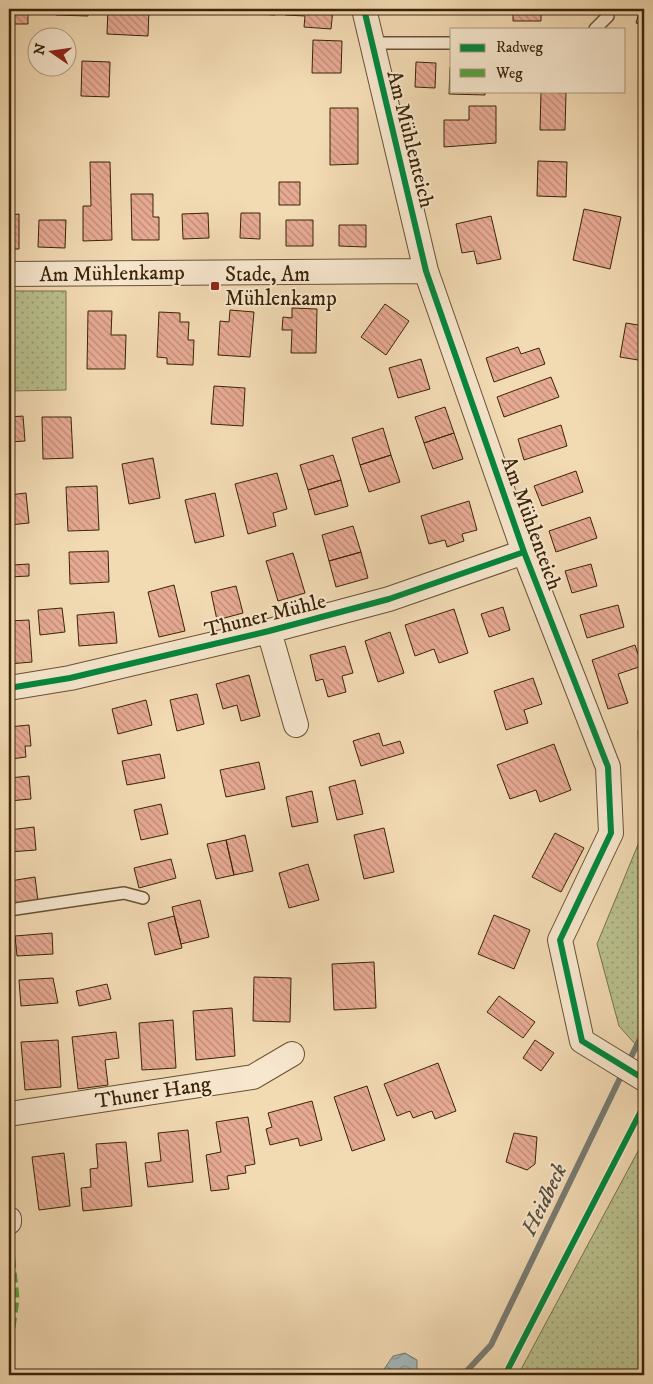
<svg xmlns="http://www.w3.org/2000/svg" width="653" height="1384" viewBox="0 0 653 1384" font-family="'IM FELL DW Pica',serif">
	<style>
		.grass { fill: url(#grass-dots); stroke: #7a724b }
		.water { fill: url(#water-waves); stroke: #787c72 }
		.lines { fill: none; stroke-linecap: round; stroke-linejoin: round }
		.stream { stroke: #787c72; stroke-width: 6 }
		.building { fill: url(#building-back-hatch); stroke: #3a2408 }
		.service-casing { stroke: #685233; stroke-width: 14 }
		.minor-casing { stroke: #685233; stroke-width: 26 }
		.service { stroke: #f7e7ce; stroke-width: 11 }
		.minor { stroke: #f7e7ce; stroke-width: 24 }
		.quiet { stroke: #54a33e; stroke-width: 5; stroke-dasharray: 10 5; stroke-linecap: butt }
		.cycleway-casing { stroke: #f7e7ce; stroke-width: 9 }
		.cycleway { stroke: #00873e; stroke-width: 6 }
		.poi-dot { fill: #8f2418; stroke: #f7e7ce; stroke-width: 2 }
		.labels { text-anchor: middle; stroke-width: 4; stroke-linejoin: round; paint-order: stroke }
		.street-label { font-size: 21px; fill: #3a2408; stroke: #f7e7ce }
		.poi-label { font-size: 21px; fill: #3a2408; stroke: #f7e7ce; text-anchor: start }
		.water-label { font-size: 22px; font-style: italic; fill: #59503d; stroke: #f7e7ce }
	</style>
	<defs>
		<pattern id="grass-dots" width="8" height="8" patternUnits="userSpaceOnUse" patternTransform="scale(1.25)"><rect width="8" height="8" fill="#b9c08e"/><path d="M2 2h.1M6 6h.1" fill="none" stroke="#979c72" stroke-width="1.8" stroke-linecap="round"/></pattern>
		<pattern id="water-waves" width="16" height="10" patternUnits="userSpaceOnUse" patternTransform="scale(1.25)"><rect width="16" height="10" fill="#a2b7b9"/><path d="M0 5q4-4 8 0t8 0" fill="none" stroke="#859594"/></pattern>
		<pattern id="building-back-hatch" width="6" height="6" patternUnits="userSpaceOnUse" patternTransform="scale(1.25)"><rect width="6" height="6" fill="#e7aa93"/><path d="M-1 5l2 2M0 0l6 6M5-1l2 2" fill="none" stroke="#bc8a76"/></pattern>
	</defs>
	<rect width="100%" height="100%" fill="#f2dab3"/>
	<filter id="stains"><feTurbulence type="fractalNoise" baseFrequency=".004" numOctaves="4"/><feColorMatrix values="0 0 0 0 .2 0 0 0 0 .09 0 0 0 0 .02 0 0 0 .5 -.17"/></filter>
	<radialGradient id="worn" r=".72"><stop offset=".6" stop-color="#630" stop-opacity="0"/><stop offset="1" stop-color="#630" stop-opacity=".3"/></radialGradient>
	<path class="grass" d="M9,291h57v99l-57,1z
		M644,712v342l-25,-28 -22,-82 45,-109 -4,-104z
		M644,1140v235h-126z"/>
	<path class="water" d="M405,1353l12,7v15h-37l13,-19z"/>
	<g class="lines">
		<path class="stream" d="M628,1063l16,-32
			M9,1355l2,-8
			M463,1375l28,-30 132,-273"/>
	</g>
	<path class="building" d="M9,9h19v15h-19z
		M56,9h32v7l-32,-1z
		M108,9h41l-1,27 -41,-2z
		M245,9h31l-1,6 -30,-2z
		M285,9h48l-2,20 -27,-2 1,-11 -20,-1z
		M398,9h31v4h-31z
		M468,9h23v4h-23z
		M513,9h28v12h-28z
		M640,9h4v16l-8,-2z
		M313,40l29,1 -1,32h-29z
		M82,61l28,1 -1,35 -28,-1z
		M416,62l20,1 -1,25 -20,-1z
		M450,67h2v24h33v4l-36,-1z
		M541,92l25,1 -1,37h-25z
		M469,106h27v37l-52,4v-27h25z
		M330,108h28v56l-28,1z
		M538,161l29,1 -1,35 -29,-1z
		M90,162h20l2,78 -29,1v-35h8z
		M279,182h21v23h-21z
		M131,194h22v23h6v23h-27z
		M584,209l37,8 -11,52 -37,-9z
		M208,213l1,25 -26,1 -1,-25z
		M241,213h19v26l-20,-1z
		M19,214v35h-10v-34z
		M491,216l10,43 -24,5 -3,-13 -12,2 -6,-29z
		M39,220h27l-1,28 -27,-1z
		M286,220h27v26h-27z
		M339,225h27v22l-27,-1z
		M385,304l24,17 -23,34 -25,-18z
		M292,308l25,1 -1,44h-25l1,-23h-10l1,-13 9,1z
		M230,310l24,2 -4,45 -32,-2 2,-34 9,1z
		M88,311h24l-1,24h15l-1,34h-38z
		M159,312l21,1v9h9l-1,18h6l-1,25 -26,-1v-6l-10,-1z
		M626,323l18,3v35l-24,-4z
		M518,347l3,7 18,-6 6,16 -51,18 -8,-24z
		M421,359l9,30 -32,9 -9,-30z
		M551,377l8,20 -55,20 -7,-20z
		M214,386l31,2 -2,38 -32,-2z
		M445,407l9,26 -30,10 -9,-26z
		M23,416l2,25 -16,1v-25z
		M42,417h29l2,41 -30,1z
		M561,425l6,21 -43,14 -6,-21z
		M383,428l8,27 -31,10 -8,-27z
		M454,433l9,26 -30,10 -9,-26z
		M333,455l8,25 -33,10 -8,-25z
		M391,455l9,27 -31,10 -9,-27z
		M153,458l7,40 -31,6 -7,-40z
		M576,471l7,21 -41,14 -8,-20z
		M277,473l10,36 -14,4 3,13 -28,8 -13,-50z
		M341,480l7,26 -33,9 -7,-25z
		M97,486l2,44 -31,1 -2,-44z
		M26,493l3,30 -20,2v-30z
		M215,493l9,43 -29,7 -10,-43z
		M469,501l8,29 -15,4 2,7 -17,6 -2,-7 -16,4 -8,-28z
		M590,517l7,21 -41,14 -7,-21z
		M353,526l8,26 -32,9 -7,-26z
		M108,551l1,31 -39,2 -1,-32z
		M361,552l7,26 -32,9 -7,-26z
		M293,553l12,40 -27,8 -12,-40z
		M9,555h2l1,10 17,-1v12l-20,1z
		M591,564l6,22 -25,7 -7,-22z
		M174,585l11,46 -26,6 -11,-45z
		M236,586l7,27 -26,7 -6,-28z
		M618,605l6,22 -37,11 -7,-23z
		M503,607l7,23 -21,7 -8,-23z
		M62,608l3,24 -25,3 -2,-25z
		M454,609l14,44 -29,10 -5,-14 -19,7 -10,-31z
		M114,612l3,31 -38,3 -2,-31z
		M29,620l3,42 -23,2v-43z
		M390,632l14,41 -26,9 -13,-41z
		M635,645l7,21 -24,8 10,29 -20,6 -16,-49z
		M345,646l8,27 -11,3 4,16 -18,5 -5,-18 -7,2 -6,-26z
		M249,675l11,41 -19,5 -4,-16 -14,4 -7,-25z
		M533,678l9,26 -18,6 4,13 -22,7 -12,-39z
		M197,694l7,30 -27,7 -7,-31z
		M146,700l6,25 -34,9 -6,-25z
		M29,725l2,21h-6l1,11 -15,2 -2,-32z
		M379,733l4,13 17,-5 4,12 -43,13 -8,-25z
		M554,744l17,46 -31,12 -4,-12 -26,9 -13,-34z
		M160,754l5,24 -38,7 -5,-24z
		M259,762l6,27 -39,8 -6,-27z
		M29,776l2,23 -22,2v-23z
		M355,780l8,34 -26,6 -8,-33z
		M312,791l6,31 -26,5 -6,-30z
		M161,804l7,30 -27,6 -7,-30z
		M34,827l2,23 -27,2v-22z
		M384,828l10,44 -30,7 -10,-44z
		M555,833l29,15 -23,44 -29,-15z
		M245,835l8,36 -19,4 -8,-35z
		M226,840l8,35 -18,4 -9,-35z
		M171,859l5,19 -37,10 -5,-20z
		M308,864l11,36 -30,8 -10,-35z
		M35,877l3,24 -24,3 -4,-23z
		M200,900l9,37 -28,7 -9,-37z
		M494,915l36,15 -16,39 -36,-15z
		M174,916l8,32 -27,7 -7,-32z
		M52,933l1,21 -36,2 -2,-20z
		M374,962l2,46 -42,2 -2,-46z
		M254,977l37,1 -1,44 -37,-1z
		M53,978l5,25 -37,3 -2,-26z
		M107,984l4,15 -32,7 -3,-15z
		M499,996l36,26 -12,16 -36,-26z
		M232,1008l3,48 -39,4 -3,-49z
		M173,1020l3,48 -34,2 -3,-47z
		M116,1032l3,26 -14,2 3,25 -30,4 -6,-52z
		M58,1040l3,47 -36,3 -4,-48z
		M535,1040l19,13 -13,18 -18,-13z
		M438,1063l18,48 -21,8 -3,-8 -19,7 -3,-7 -13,5 -13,-32z
		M367,1086l18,54 -33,11 -18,-54z
		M312,1101l10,39 -22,6 -2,-8 -28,7 -4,-16 6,-2 -4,-14z
		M248,1117l7,47 -10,2 1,7 -19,3 2,13 -18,2 -5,-36 15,-3 -5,-30z
		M188,1130l5,52 -45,5 -3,-24 16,-2 -3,-28z
		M514,1133l23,4 -2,27 -8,6 -21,-8z
		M126,1142l6,64 -49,5 -2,-23 10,-1 -1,-18 8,-1 -2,-24z
		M64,1153l6,53 -31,4 -7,-53z"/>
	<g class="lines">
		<defs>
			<path id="service" d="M595,29l13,-13
				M371,43h81
				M9,910l115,-17 19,5"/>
			<path id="minor" d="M364,9l62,262 98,281 84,215 3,66 -51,107 22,101 62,38
				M9,274l417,-3
				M269,631l27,94
				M9,688l61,-10 199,-47 120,-32 135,-47
				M9,1114l244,-37 39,-23
				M9,1219v3"/>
		</defs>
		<use href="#service" class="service-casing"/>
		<use href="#minor" class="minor-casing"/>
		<use href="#service" class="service"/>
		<use href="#minor" class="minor"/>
		<path class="quiet" d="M9,1357l8,-58 -8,-77"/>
		<defs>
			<path id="cycleway" d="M364,9l62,262 98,281 84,215 3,66 -51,107 22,101 62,38
				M9,688l61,-10 199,-47 120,-32 135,-47
				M505,1375l139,-270"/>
		</defs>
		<use href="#cycleway" class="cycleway-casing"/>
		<use href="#cycleway" class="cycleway"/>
	</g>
	<rect class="poi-dot" x="210" y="281" width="10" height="10" rx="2.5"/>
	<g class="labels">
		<g class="street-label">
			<text transform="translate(411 139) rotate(76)" y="7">Am Mühlenteich</text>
			<text transform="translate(112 273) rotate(-1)" y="7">Am Mühlenkamp</text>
			<text transform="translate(532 523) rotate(70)" y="7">Am Mühlenteich</text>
			<text transform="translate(265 615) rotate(-14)" y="7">Thuner Mühle</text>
			<text transform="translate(153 1092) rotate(-9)" y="7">Thuner Hang</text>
		</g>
		<g class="poi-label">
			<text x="225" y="281">Stade, Am<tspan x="225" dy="24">Mühlenkamp</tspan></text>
		</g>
		<g class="water-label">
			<text transform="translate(543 1199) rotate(-64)" y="8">Heidbeck</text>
		</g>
	</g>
	<rect width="653" height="1384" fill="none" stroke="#f2dab3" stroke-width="30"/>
	<rect x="10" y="10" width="633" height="1364" fill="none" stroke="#3a2408" stroke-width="2.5"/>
	<rect x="15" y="15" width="623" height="1354" fill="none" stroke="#3a2408"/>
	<rect x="450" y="28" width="175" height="65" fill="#f7e7ce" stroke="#ab997f"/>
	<rect x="460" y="44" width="25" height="8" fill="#00873e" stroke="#ab997f"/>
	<text x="496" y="52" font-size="15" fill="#3a2408">Radweg</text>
	<rect x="460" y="69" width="25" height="8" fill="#54a33e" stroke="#ab997f"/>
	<text x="496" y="78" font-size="15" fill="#3a2408">Weg</text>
	<g transform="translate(52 52) rotate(283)"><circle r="24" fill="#f7e7ce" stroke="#ab997f"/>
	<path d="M0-4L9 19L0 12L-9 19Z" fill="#8f2418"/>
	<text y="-8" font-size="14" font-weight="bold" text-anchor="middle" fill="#3a2408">N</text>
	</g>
	<rect width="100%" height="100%" filter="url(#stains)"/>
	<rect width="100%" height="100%" fill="url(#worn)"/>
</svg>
